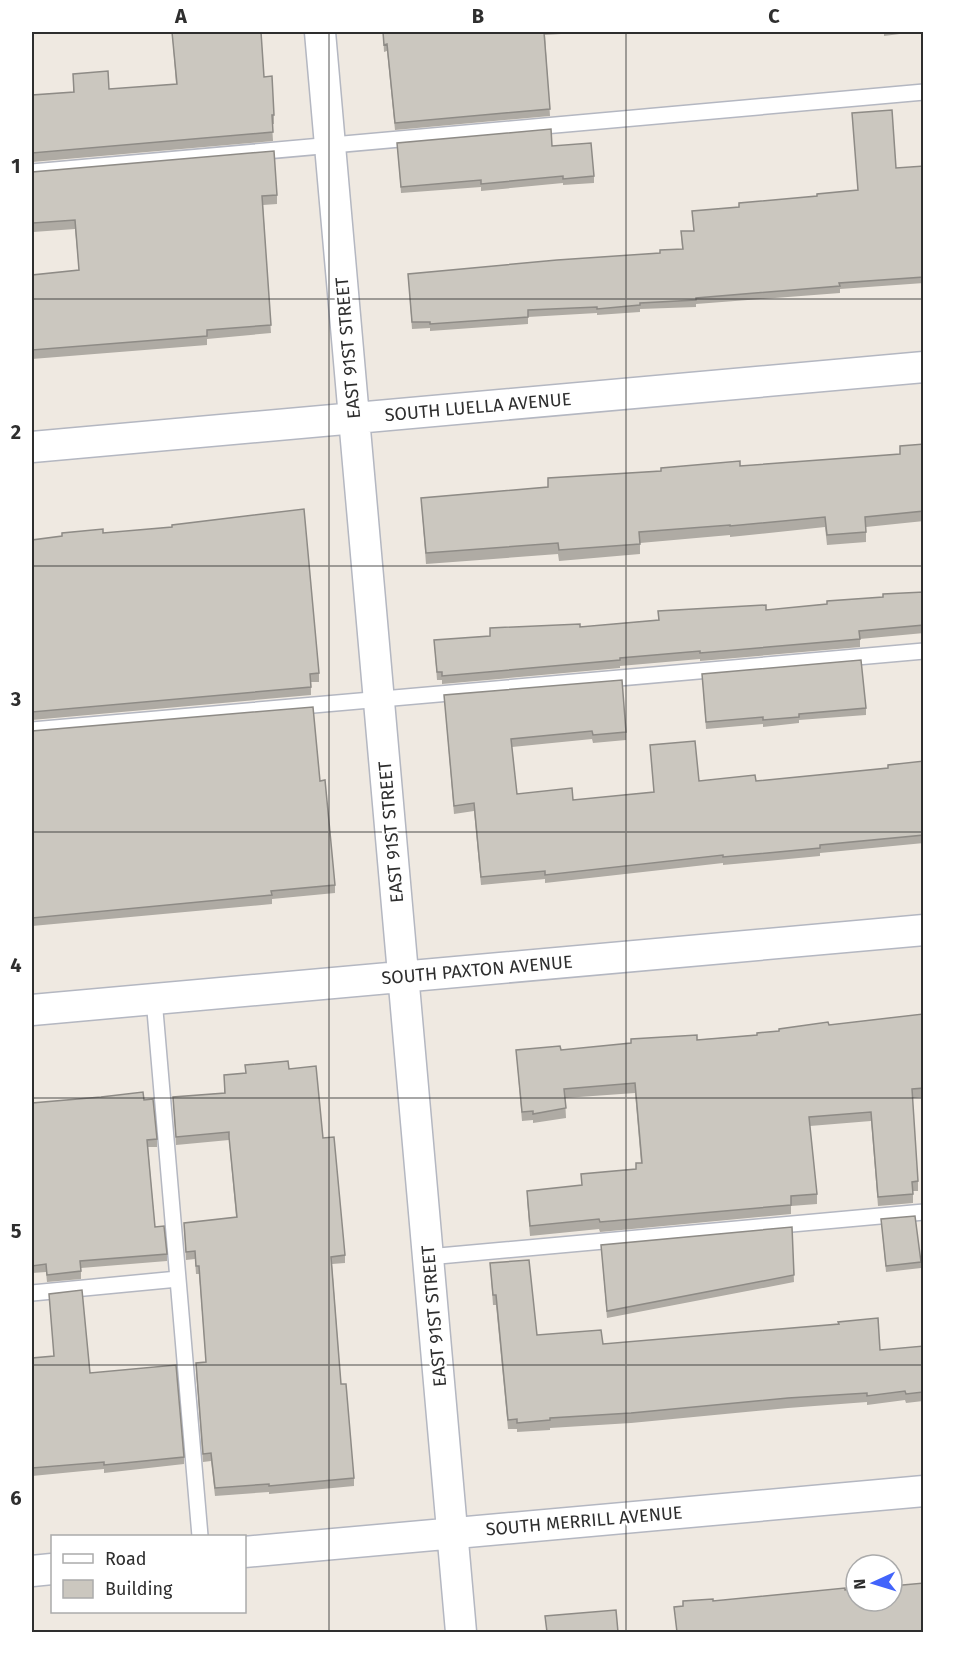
<svg xmlns="http://www.w3.org/2000/svg" width="955" height="1664" viewBox="0 0 955 1664" font-family="'Fira Sans',sans-serif">
	<style>
		.lines { fill: none; stroke-linecap: round; stroke-linejoin: round }
		.service-casing { stroke: #b4b7c1; stroke-width: 18 }
		.minor-casing { stroke: #b4b7c1; stroke-width: 33 }
		.service { stroke: #fff; stroke-width: 15 }
		.minor { stroke: #fff; stroke-width: 30 }
		.wall { fill: #afaba4 }
		.building { fill: #cbc7bf; stroke: #8e8b86; stroke-width: 1.5 }
		.grid { fill: none; stroke: #2e2e2e; stroke-width: 1.5; stroke-opacity: 0.55 }
		.labels { text-anchor: middle; stroke-width: 5; stroke-linejoin: round; paint-order: stroke }
		.street-label { font-size: 18px; fill: #2e2e2e; stroke: #fff }
		.neatline { fill: none; stroke: #2e2e2e; stroke-width: 2 }
		.grid-label { font-size: 20px; text-anchor: middle; font-weight: bold; fill: #2e2e2e }
	</style>
	<rect width="100%" height="100%" fill="#efe9e1"/>
	<g class="lines">
		<defs>
			<path id="service" d="M32,172l892,-80
				M32,730l892,-79
				M154,999l46,537
				M428,1257l496,-45
				M32,1293l146,-14"/>
			<path id="minor" d="M320,32l141,1600
				M32,447l892,-80
				M32,1010l892,-80
				M244,1552l680,-61
				M32,1571l20,-2"/>
		</defs>
		<use href="#service" class="service-casing"/>
		<use href="#minor" class="minor-casing"/>
		<use href="#service" class="service"/>
		<use href="#minor" class="minor"/>
	</g>
	<path class="wall" d="M172,32h89l3,45 10,38v9h-2l1,17 -241,21v-67l41,-3v-18l36,15 67,-5z
		M383,32h210l-48,3 5,81 -155,14 -8,-79 -3,1z
		M884,32h31l-31,4z
		M852,113l44,55 28,-2v117l-84,6v4l-144,11v3l-56,2v3l-43,3v-2l-69,4v7l-98,7v-3l-18,1 -4,-55 252,-21 22,-4 -1,-18h13l-2,-20 47,-4 119,-17z
		M397,143l155,3 42,30v7l-31,2v-2l-82,8v-4l-80,6z
		M32,172l245,23v9l-14,1 8,128 -64,6v6l-175,14v-84l47,-5 -4,-41 -42,3 -1,-10z
		M924,444v77l-58,6v15l-39,3 -2,-18 -95,10v-2l-90,8v11l-81,7 -1,-7 -132,10 -5,-66 127,-11v-9l192,-12 160,-12z
		M103,533l216,140v9h-8v13l-279,25v-180z
		M924,592v41l-64,6v8l-160,14v-2l-80,7v2l-178,16v-4h-5l-3,-40 56,-4v-8l90,-1 78,-7v-9l108,-1 61,-6z
		M702,674l164,34v7l-67,5v3l-36,4v-3l-57,5z
		M444,695l182,37v8l-33,3 -1,-4 -80,8 5,47 56,6 81,-8 -4,-47 49,36h57l132,-13 36,-7v82l-104,10v3l-97,9v-2l-178,20v-4l-64,6 -7,-74 -20,3z
		M32,731l288,50 15,104v8l-63,6v5l-240,22z
		M924,1014v83l-12,1 6,83v10h-5v12l-35,3 -7,-85 -61,5 7,68v10l-26,2v8l-191,18 -1,-3 -69,7 -3,-36v-9l55,-5 -1,-12 55,-5v-6h5l-6,-70 -70,5 1,20 -33,5v-3l-11,1 -6,-71h45l196,-15 72,-10z
		M245,1065l44,4 34,69 22,117v8l-13,1 9,120 13,94v8l-85,8v-2l-54,4 -4,-35 -8,1 -7,-91v-8l10,-1 -7,-88h-3l-1,-15 -9,1 -2,-37 52,-6 -7,-77 -53,5 -3,-48 51,-4v-18l22,-2z
		M144,1100l13,39v8h-9l7,80 12,27v7l-86,7v11l-34,3 -1,-10 -14,1v-170z
		M881,1219l40,43v6l-35,4z
		M792,1227l2,55 -187,36 -6,-73z
		M490,1263l47,72 66,9 277,6 44,-4v57l-1,-2 -17,2 -1,-3 -38,5v-3l-79,6 -157,15 -81,5v2l-33,2v-3h-9l-12,-124h-3z
		M49,1294l41,79 94,84v7l-80,9v-4l-72,7v-118l22,-2z"/>
	<path class="building" d="M172,32h89l3,45 8,-1 2,39h-2l1,17 -241,21v-58l42,-3 -1,-18 35,-3 1,18 68,-5z
		M383,32h161l6,77 -155,14 -8,-79 -3,1z
		M892,110l4,58 28,-2v111l-85,6 1,3 -144,12v2l-56,3v2l-43,4v-2l-69,3v7l-98,7v-2h-18l-4,-48 149,-14 103,-7v-3l23,-1 -2,-18h13l-2,-20 47,-4v-4l78,-7v-2l41,-4 -6,-77z
		M551,129l1,17 39,-3 3,33 -31,3v-3l-82,8v-4l-80,7 -4,-44z
		M274,151l3,44 -15,1 9,129 -64,5v6l-175,14v-75l47,-5 -4,-50 -42,3 -1,-10v-41z
		M924,444v67l-59,6 1,15 -39,3 -2,-18 -95,9v-1l-91,7 1,12 -81,6 -1,-7 -132,10 -5,-55 127,-11v-9l113,-7v-3l79,-7v5l160,-12v-8z
		M304,509l15,164 -9,1 1,13 -279,25v-172l30,-4v-3l41,-4v4l69,-6v-2z
		M924,592v33l-65,6 1,8 -160,14v-2l-80,7v2l-178,16v-4h-5l-3,-32 56,-4v-8l90,-4v3l79,-7 -1,-9 108,-6v5l61,-6v-3l56,-4v-3z
		M861,660l5,48 -67,6v3l-36,3v-3l-57,5 -4,-48z
		M622,680l4,52 -33,3 -1,-4 -81,8 6,55 55,-6 1,12 81,-8 -4,-47 45,-4 4,40 56,-6 1,6 132,-13v-3l36,-4v74l-104,10v3l-97,9v-2l-178,20v-4l-64,6 -7,-74 -20,3 -10,-111z
		M313,707l7,74 5,-1 10,105 -64,6 1,4 -240,23v-187z
		M923,1014l1,74 -12,1 6,92 -6,1 1,12 -35,3 -7,-85 -62,5 8,77 -26,2v9l-191,17 -1,-3 -69,7 -3,-35 55,-6 -1,-11 55,-5v-6h6l-7,-80 -71,6 2,19 -33,6v-3l-11,1 -6,-62 44,-4 1,4 70,-7v-4l66,-4v5l60,-5v-2l22,-2v-2l49,-7 1,3z
		M288,1061l1,8 27,-3 7,72 11,-1 11,118 -14,2 10,127h5l8,94 -85,8v-2l-54,4 -4,-35 -8,1 -7,-91 10,-1 -7,-96h-3l-1,-15 -9,1 -2,-29 53,-6 -8,-80v-5l-53,5 -3,-40 52,-4 -1,-18 22,-2 -1,-8z
		M143,1092l1,8 9,-1 4,40 -10,1 8,87 9,-1 3,28 -87,7 1,10 -34,4 -1,-11 -14,2v-163l69,-6z
		M915,1216l6,46 -35,4 -5,-47z
		M792,1227l2,48 -187,36 -6,-66z
		M529,1260l8,75 64,-5 2,14 236,-20 -1,-2 40,-4 2,32 44,-4v47l-1,-1 -17,2 -1,-3 -38,5v-3l-79,5 -157,15 -81,5v2l-33,3v-4l-9,1 -12,-125h-3l-3,-32z
		M82,1290l8,83 86,-8 8,92 -80,8v-3l-72,6v-110l22,-2 -5,-62z
		M924,1583v49h-247l-3,-25 9,-1v-5l30,-2v2l132,-13v2l11,-1v12h36v-15z
		M616,1610l2,22h-71l-2,-16z"/>
	<path class="grid" d="M329,32v1600M626,32v1600M32,299h892M32,566h892M32,832h892M32,1098h892M32,1365h892"/>
	<g class="labels">
		<g class="street-label">
			<text transform="translate(348 348) rotate(-95)" y="6">EAST 91ST STREET</text>
			<text transform="translate(478 407) rotate(-5)" y="6">SOUTH LUELLA AVENUE</text>
			<text transform="translate(391 832) rotate(-95)" y="6">EAST 91ST STREET</text>
			<text transform="translate(477 970) rotate(-5)" y="6">SOUTH PAXTON AVENUE</text>
			<text transform="translate(434 1316) rotate(-95)" y="6">EAST 91ST STREET</text>
			<text transform="translate(584 1521) rotate(-5)" y="6">SOUTH MERRILL AVENUE</text>
		</g>
	</g>
	<rect width="955" height="1664" fill="none" stroke="#ffffff" stroke-width="66"/>
	<rect x="51" y="1535" width="195" height="78" fill="#ffffff" stroke="#ababab" stroke-width="1.5"/>
	<rect x="63" y="1554" width="30" height="9" fill="#ffffff" stroke="#ababab" stroke-width="1.5"/>
	<text x="105" y="1565" font-size="18" fill="#2e2e2e">Road</text>
	<rect x="63" y="1580" width="30" height="18" fill="#cbc7bf" stroke="#ababab" stroke-width="1.5"/>
	<text x="105" y="1595" font-size="18" fill="#2e2e2e">Building</text>
	<g transform="translate(874 1583) rotate(266)"><circle r="28" fill="#ffffff" stroke="#ababab" stroke-width="1.5"/>
	<path d="M0-4.5L10 22L0 15L-10 22Z" fill="#4264fb"/>
	<text y="-9" font-size="16" font-weight="bold" text-anchor="middle" fill="#2e2e2e">N</text>
	</g>
	<rect x="33" y="33" width="889" height="1598" class="neatline"/>
	<g class="grid-label">
		<text x="181" y="23">A</text>
		<text x="478" y="23">B</text>
		<text x="774" y="23">C</text>
		<text x="16" y="173">1</text>
		<text x="16" y="439">2</text>
		<text x="16" y="706">3</text>
		<text x="16" y="972">4</text>
		<text x="16" y="1238">5</text>
		<text x="16" y="1505">6</text>
	</g>
</svg>
